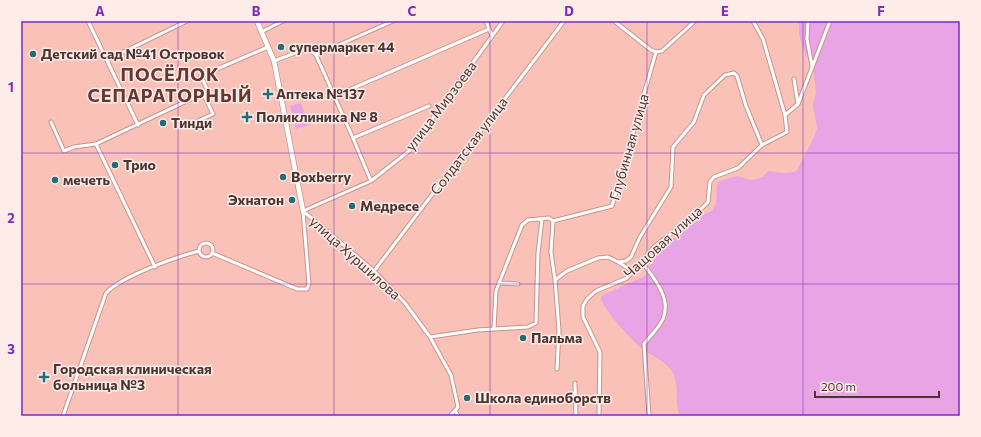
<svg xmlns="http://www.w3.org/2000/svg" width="981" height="437" viewBox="0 0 981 437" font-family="Commissioner,sans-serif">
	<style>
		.green { fill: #e9a4e5 }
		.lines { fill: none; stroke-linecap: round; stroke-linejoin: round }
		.street-casing { stroke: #c9948b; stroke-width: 5 }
		.secondary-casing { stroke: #c9948b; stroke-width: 6 }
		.street { stroke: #fff; stroke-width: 3 }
		.secondary { stroke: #fff; stroke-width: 4.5 }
		.grid { fill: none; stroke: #7b2cbf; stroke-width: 1; stroke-opacity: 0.55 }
		.poi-dot { fill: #246d77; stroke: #feece9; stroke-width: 1.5 }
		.labels { text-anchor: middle; stroke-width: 3; stroke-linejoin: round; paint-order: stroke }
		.poi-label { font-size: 14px; font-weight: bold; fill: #4b3531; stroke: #feece9; text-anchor: start }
		.street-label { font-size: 14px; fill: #4b3531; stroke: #feece9 }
		.district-label { font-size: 18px; font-weight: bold; letter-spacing: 1px; fill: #663832; stroke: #feece9 }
		.neatline { fill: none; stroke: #7b2cbf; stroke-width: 1.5 }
		.grid-label { font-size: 13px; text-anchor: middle; font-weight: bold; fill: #7b2cbf }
	</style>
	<rect width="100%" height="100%" fill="#f9c1b7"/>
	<path class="green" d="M799,21h161v395h-280c-6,-14 0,-31 -8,-45 -8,-12 -22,-15 -32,-24 -9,-8 -38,-38 -39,-50l4,-3 40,-18 8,-16 7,-9 35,-32 18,-9 3,-7 1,-18 3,-4 17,-5 13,4 6,-1 7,-2 5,-6 16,2 10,-1 4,-3 16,-32 3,-9 -4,-22 3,-14 -2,-17 -1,-7 -11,-22 -3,-13z
		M301,103l8,22 -13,4 -6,-23z"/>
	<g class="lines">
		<defs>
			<path id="street" d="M88,21l50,104
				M486,21l6,15
				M614,21l37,29 5,2 6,-1 33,-30
				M808,21l-1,18 5,27
				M261,32l22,-11
				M316,55l77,-34
				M107,60l80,-39
				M274,61l34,-13 8,7 37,83 18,43
				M335,96l154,-67
				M798,104l32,-83
				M785,115l13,-11 -4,-25
				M51,122l13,29 10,-4 22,-3 112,-53 -7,-15 67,-29
				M187,126l26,-12 -10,-21
				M353,138l76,-32
				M96,144l59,123
				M303,211l68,-30 38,-30 94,-130
				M303,211l71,60 31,32 25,34 21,38 7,32 -8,9
				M553,221l59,-15 44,-154
				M199 250a7 7 0 1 1 14 0a7 7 0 1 1-14 0Z
				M212,253l85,36h10l2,-5 -6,-73
				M618,262l16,10
				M642,262c11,15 30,36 21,57 -4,9 -13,17 -19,25l5,72
				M374,271l190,-250
				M499,283l19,1
				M494,329l2,-38 26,-66 6,-5 21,-2 4,3 -2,31 4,28
				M430,337l48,-7 50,-3 8,-4 2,-70 4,-34
				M557,369l2,-39 -4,-50 12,-9 31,-13 10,-1 10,5 8,-1 5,-4 9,-20 31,-50 2,-40 21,-25 10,-27 21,-20 9,-2 3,3 9,30 16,39
				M575,383l1,33
				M455,410l3,6
				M63,416l43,-123c16,-17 70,-36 93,-42
				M599,416l1,-64 -17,-35v-11l4,-7 9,-8 31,-13 27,-31 41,-32 13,-13 2,-20 4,-5 24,-9 24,-23 25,-13 -2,-17 -22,-76 -10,-18"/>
			<path id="secondary" d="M257,21l17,40 29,150"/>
		</defs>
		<use href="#street" class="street-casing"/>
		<use href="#secondary" class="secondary-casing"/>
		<use href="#street" class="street"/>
		<use href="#secondary" class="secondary"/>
	</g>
	<path class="grid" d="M178,21v395M334,21v395M490,21v395M647,21v395M803,21v395M21,153h939M21,284h939"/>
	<g class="poi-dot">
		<circle cx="281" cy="47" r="4"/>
		<circle cx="33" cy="54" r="4"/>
		<path d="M266 88h4v4h4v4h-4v4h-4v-4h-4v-4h4z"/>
		<path d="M245 111h4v4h4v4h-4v4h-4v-4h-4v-4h4z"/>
		<circle cx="163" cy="123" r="4"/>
		<circle cx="115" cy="165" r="4"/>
		<circle cx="283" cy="177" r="4"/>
		<circle cx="55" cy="180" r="4"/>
		<circle cx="292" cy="200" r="4"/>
		<circle cx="352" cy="206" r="4"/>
		<circle cx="523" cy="338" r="4"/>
		<path d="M42 371h4v4h4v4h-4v4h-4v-4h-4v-4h4z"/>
		<circle cx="467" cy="398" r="4"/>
	</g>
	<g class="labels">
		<g class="poi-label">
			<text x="289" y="52">супермаркет 44</text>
			<text x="41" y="59">Детский сад №41 Островок</text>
			<text x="276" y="99">Аптека №137</text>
			<text x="256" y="122">Поликлиника № 8</text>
			<text x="171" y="128">Тинди</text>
			<text x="123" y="170">Трио</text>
			<text x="291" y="182">Boxberry</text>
			<text x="63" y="185">мечеть</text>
			<text x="284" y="205" text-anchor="end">Эхнатон</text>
			<text x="360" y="211">Медресе</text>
			<text x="531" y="343">Пальма</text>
			<text x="53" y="374">Городская клиническая<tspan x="53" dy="16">больница №3</tspan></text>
			<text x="475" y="403">Школа единоборств</text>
		</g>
		<g class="street-label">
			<text transform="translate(441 106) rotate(-53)" y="5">улица Мирзоева</text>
			<text transform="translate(469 146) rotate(-53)" y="5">Солдатская улица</text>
			<text transform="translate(629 147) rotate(-74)" y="5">Глубинная улица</text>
			<text transform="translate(663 242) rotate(-42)" y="5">Чащовая улица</text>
			<text transform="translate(355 258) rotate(42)" y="5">улица Хуршилова</text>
		</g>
		<g class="district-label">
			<text x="170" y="81">ПОСЁЛОК<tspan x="170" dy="21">СЕПАРАТОРНЫЙ</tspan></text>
		</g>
	</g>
	<rect width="981" height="437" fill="none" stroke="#feece9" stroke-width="44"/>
	<path d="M815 391v6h124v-6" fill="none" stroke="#4b3531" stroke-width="2"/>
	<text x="821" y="391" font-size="12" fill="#4b3531" stroke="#feece9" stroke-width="3" paint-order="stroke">200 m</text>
	<rect x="22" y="22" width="937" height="393" class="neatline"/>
	<g class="grid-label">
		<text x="100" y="16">A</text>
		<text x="256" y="16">B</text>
		<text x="412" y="16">C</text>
		<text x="569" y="16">D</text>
		<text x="725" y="16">E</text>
		<text x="881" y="16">F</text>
		<text x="11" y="92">1</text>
		<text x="11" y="223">2</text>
		<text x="11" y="354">3</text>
	</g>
</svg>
